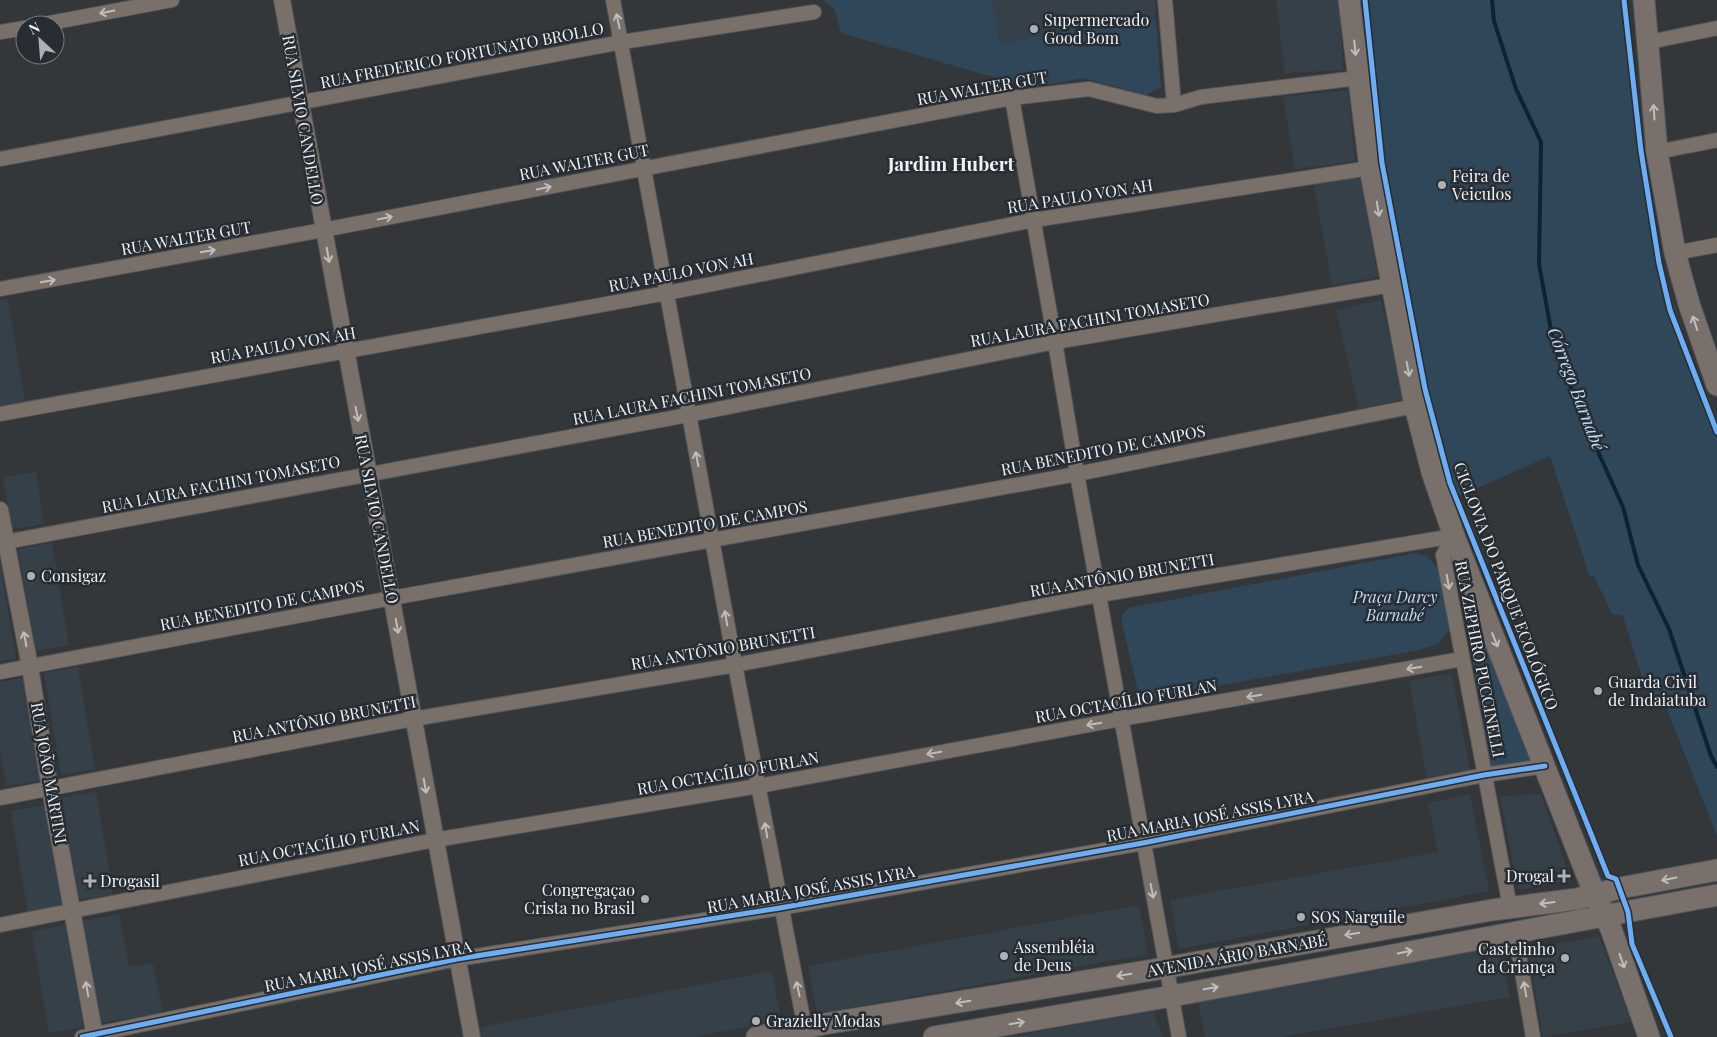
<svg xmlns="http://www.w3.org/2000/svg" width="1717" height="1037" viewBox="0 0 1717 1037" font-family="'Playfair Display',serif">
	<style>
		.built { fill: #354049 }
		.green { fill: #304759 }
		.lines { fill: none; stroke-linecap: round; stroke-linejoin: round }
		.stream { stroke: #0a2435; stroke-width: 4 }
		.minor-casing { stroke: #535557; stroke-width: 16 }
		.tertiary-casing { stroke: #535557; stroke-width: 18 }
		.primary-casing { stroke: #535557; stroke-width: 23 }
		.minor { stroke: #79706a; stroke-width: 14 }
		.tertiary { stroke: #79706a; stroke-width: 16 }
		.primary { stroke: #79706b; stroke-width: 21 }
		.cycleway-casing { stroke: #272d33; stroke-width: 8 }
		.cycleway { stroke: #6dadf4; stroke-width: 5 }
		.oneway { stroke: #bfbebe }
		.poi-dot { fill: #adb1b4; stroke: #272d33; stroke-width: 2 }
		.labels { text-anchor: middle; stroke-width: 5; stroke-linejoin: round; paint-order: stroke }
		.poi-label { font-size: 16px; fill: #eef2f6; stroke: #272d33; text-anchor: start }
		.street-label { font-size: 16px; fill: #eef2f6; stroke: #272d33 }
		.park-label { font-size: 16px; font-style: italic; fill: #bddcf6; stroke: #272d33 }
		.water-label { font-size: 18px; font-style: italic; fill: #bfdef8; stroke: #272d33 }
		.quarter-label { font-size: 19px; font-weight: bold; fill: #eef2f6; stroke: #272d33 }
	</style>
	<rect width="100%" height="100%" fill="#34373a"/>
	<path class="built" d="M991,0h164l1,20 -12,-5 -145,28z
		M1276,0h63l4,70 -58,3z
		M1348,90l7,71 -60,8 -12,-72z
		M1360,177l18,100 -46,8 -18,-100z
		M8,299l17,102 -25,4v-105z
		M1381,300l23,99 -45,10 -23,-99z
		M36,472l8,52 -32,5 -9,-52z
		M52,543l17,102 -34,6 -17,-102z
		M0,562l16,96 -16,3z
		M78,667l17,102 -34,6 -17,-102z
		M1452,673l18,97 -43,8 -18,-97z
		M23,678l18,102 -35,6 -6,-39v-65z
		M96,792l17,102 -34,6 -17,-103z
		M1470,794l19,97 -310,58 -9,-49 268,-48 -10,-49z
		M1541,794l30,86 -53,10 -18,-94z
		M45,805l17,102 -34,6 -17,-102z
		M1139,905l9,49 -331,60 -9,-48z
		M119,914l10,52 24,-2 10,49 -63,10 -18,-102z
		M66,925l17,102 -34,6 -17,-102z
		M1599,936l32,86 -88,15 -15,-87z
		M1491,944l11,18 8,35 -229,40h-76l-7,-37z
		M772,971l9,49 -86,17h-213l-2,-10z
		M1153,1010l10,27h-153z"/>
	<path class="green" d="M823,0h168l9,43 144,-28 12,5 5,67 -15,8 -63,-17 -52,10 -190,-55 -6,-23z
		M1359,0h268l25,201 12,66 10,39 18,51 25,62v417l-55,-139 -13,3 -26,-84 -11,-2 -18,-38 -4,1 -40,-121 -100,44 -31,-109 -43,-223z
		M1416,553l11,3 12,14 11,59 -12,15 -24,7 -266,47 -10,-7 -16,-68v-8l7,-7z
		M1460,576l77,186 -48,8z"/>
	<g class="lines">
		<path class="stream" d="M1492,0l2,21 22,68 25,53 -2,122 14,77 28,73 42,93 15,58 31,64 42,127 6,11"/>
		<defs>
			<path id="minor" d="M613,0l122,665 71,369
				M1165,0l9,105
				M39,25l133,-25
				M0,32l25,-4
				M1649,42l68,-14
				M1012,98l43,244 22,132 102,563
				M1657,152l60,-12
				M0,159l622,-117 192,-30
				M1675,253l42,-8
				M0,289l323,-59 689,-132 77,-9 68,17 17,-1 27,-8 157,-19
				M0,414l667,-121 367,-73 336,-52
				M1454,536l-11,19 67,352
				M0,543l688,-128 367,-73 336,-57
				M0,672l392,-74 685,-124 338,-68
				M0,798l413,-79 322,-54 364,-70 355,-59
				M0,925l435,-85 323,-54 363,-67 341,-60
				M1515,931l18,106
				M82,1037l375,-78 323,-51 363,-65 341,-68 61,-9"/>
			<path id="tertiary" d="M282,0l190,1037
				M0,510l30,157 20,122 45,248"/>
			<path id="primary" d="M1349,0l21,168 45,238 17,66 22,64 135,344 22,49 38,108
				M1644,0l13,152 18,101 14,51 28,81
				M757,1037l67,-13 329,-54 339,-60 85,-11 43,-11 97,-18
				M934,1037l238,-41 545,-101"/>
		</defs>
		<use href="#minor" class="minor-casing"/>
		<use href="#tertiary" class="tertiary-casing"/>
		<use href="#primary" class="primary-casing"/>
		<use href="#minor" class="minor"/>
		<use href="#tertiary" class="tertiary"/>
		<use href="#primary" class="primary"/>
		<defs>
			<path id="cycleway" d="M1365,0l17,163 43,226 25,94 158,393 8,3 12,33 4,32 39,93
				M1624,0l17,151 18,112 11,47 47,122
				M82,1037l375,-78 323,-51 363,-65 341,-68 61,-9"/>
		</defs>
		<use href="#cycleway" class="cycleway-casing"/>
		<use href="#cycleway" class="cycleway"/>
	</g>
	<defs><path id="oneway-shaft" d="M-6 0H5M1.5-3L5.5 0L1.5 3" fill="none" stroke-width="1.6" stroke-linecap="round" stroke-linejoin="round" transform="scale(1.25)"/></defs>
	<g class="oneway">
		<use href="#oneway-shaft" transform="translate(107 12) rotate(169)"/>
		<use href="#oneway-shaft" transform="translate(618 21) rotate(-102)"/>
		<use href="#oneway-shaft" transform="translate(1355 48) rotate(84)"/>
		<use href="#oneway-shaft" transform="translate(1654 112) rotate(-94)"/>
		<use href="#oneway-shaft" transform="translate(544 188) rotate(-11)"/>
		<use href="#oneway-shaft" transform="translate(1378 209) rotate(80)"/>
		<use href="#oneway-shaft" transform="translate(385 218) rotate(-11)"/>
		<use href="#oneway-shaft" transform="translate(208 251) rotate(-10)"/>
		<use href="#oneway-shaft" transform="translate(328 255) rotate(80)"/>
		<use href="#oneway-shaft" transform="translate(48 281) rotate(-10)"/>
		<use href="#oneway-shaft" transform="translate(1695 323) rotate(-108)"/>
		<use href="#oneway-shaft" transform="translate(1408 369) rotate(79)"/>
		<use href="#oneway-shaft" transform="translate(357 414) rotate(79)"/>
		<use href="#oneway-shaft" transform="translate(697 459) rotate(-101)"/>
		<use href="#oneway-shaft" transform="translate(1448 582) rotate(80)"/>
		<use href="#oneway-shaft" transform="translate(726 618) rotate(-100)"/>
		<use href="#oneway-shaft" transform="translate(397 626) rotate(80)"/>
		<use href="#oneway-shaft" transform="translate(25 639) rotate(-101)"/>
		<use href="#oneway-shaft" transform="translate(1495 640) rotate(68)"/>
		<use href="#oneway-shaft" transform="translate(1414 668) rotate(170)"/>
		<use href="#oneway-shaft" transform="translate(1254 696) rotate(170)"/>
		<use href="#oneway-shaft" transform="translate(1094 724) rotate(170)"/>
		<use href="#oneway-shaft" transform="translate(934 753) rotate(170)"/>
		<use href="#oneway-shaft" transform="translate(425 786) rotate(80)"/>
		<use href="#oneway-shaft" transform="translate(766 830) rotate(-100)"/>
		<use href="#oneway-shaft" transform="translate(1669 879) rotate(169)"/>
		<use href="#oneway-shaft" transform="translate(1152 891) rotate(79)"/>
		<use href="#oneway-shaft" transform="translate(1547 903) rotate(173)"/>
		<use href="#oneway-shaft" transform="translate(1352 934) rotate(170)"/>
		<use href="#oneway-shaft" transform="translate(1405 952) rotate(-11)"/>
		<use href="#oneway-shaft" transform="translate(1622 961) rotate(71)"/>
		<use href="#oneway-shaft" transform="translate(1124 975) rotate(171)"/>
		<use href="#oneway-shaft" transform="translate(1211 988) rotate(-10)"/>
		<use href="#oneway-shaft" transform="translate(87 989) rotate(-100)"/>
		<use href="#oneway-shaft" transform="translate(798 989) rotate(-102)"/>
		<use href="#oneway-shaft" transform="translate(1525 989) rotate(-100)"/>
		<use href="#oneway-shaft" transform="translate(963 1002) rotate(171)"/>
		<use href="#oneway-shaft" transform="translate(1017 1023) rotate(-10)"/>
	</g>
	<g class="poi-dot">
		<circle cx="1034" cy="29" r="5"/>
		<circle cx="1442" cy="185" r="5"/>
		<circle cx="31" cy="576" r="5"/>
		<circle cx="1598" cy="691" r="5"/>
		<path d="M1561.5 868.5h5v5h5v5h-5v5h-5v-5h-5v-5h5z"/>
		<path d="M87.5 873.5h5v5h5v5h-5v5h-5v-5h-5v-5h5z"/>
		<circle cx="645" cy="899" r="5"/>
		<circle cx="1301" cy="917" r="5"/>
		<circle cx="1004" cy="956" r="5"/>
		<circle cx="1565" cy="958" r="5"/>
		<circle cx="756" cy="1021" r="5"/>
	</g>
	<g class="labels">
		<g class="poi-label">
			<text x="1044" y="26">Supermercado<tspan x="1044" dy="18">Good Bom</tspan></text>
			<text x="1452" y="182">Feira de<tspan x="1452" dy="18">Veiculos</tspan></text>
			<text x="41" y="582">Consigaz</text>
			<text x="1608" y="688">Guarda Civil<tspan x="1608" dy="18">de Indaiatuba</tspan></text>
			<text x="1554" y="882" text-anchor="end">Drogal</text>
			<text x="100" y="887">Drogasil</text>
			<text x="635" y="896" text-anchor="end">Congregaçao<tspan x="635" dy="18">Crista no Brasil</tspan></text>
			<text x="1311" y="923">SOS Narguile</text>
			<text x="1014" y="953">Assembléia<tspan x="1014" dy="18">de Deus</tspan></text>
			<text x="1555" y="955" text-anchor="end">Castelinho<tspan x="1555" dy="18">da Criança</tspan></text>
			<text x="766" y="1027">Grazielly Modas</text>
		</g>
		<g class="street-label">
			<text transform="translate(462 55) rotate(-11)" y="6">RUA FREDERICO FORTUNATO BROLLO</text>
			<text transform="translate(982 88) rotate(-10)" y="6">RUA WALTER GUT</text>
			<text transform="translate(303 120) rotate(80)" y="6">RUA SILVIO CANDELLO</text>
			<text transform="translate(584 162) rotate(-11)" y="6">RUA WALTER GUT</text>
			<text transform="translate(1080 196) rotate(-9)" y="6">RUA PAULO VON AH</text>
			<text transform="translate(186 238) rotate(-10)" y="6">RUA WALTER GUT</text>
			<text transform="translate(681 272) rotate(-11)" y="6">RUA PAULO VON AH</text>
			<text transform="translate(1090 320) rotate(-10)" y="6">RUA LAURA FACHINI TOMASETO</text>
			<text transform="translate(283 345) rotate(-10)" y="6">RUA PAULO VON AH</text>
			<text transform="translate(692 396) rotate(-11)" y="6">RUA LAURA FACHINI TOMASETO</text>
			<text transform="translate(1103 450) rotate(-11)" y="6">RUA BENEDITO DE CAMPOS</text>
			<text transform="translate(221 484) rotate(-11)" y="6">RUA LAURA FACHINI TOMASETO</text>
			<text transform="translate(377 519) rotate(79)" y="6">RUA SILVIO CANDELLO</text>
			<text transform="translate(705 524) rotate(-10)" y="6">RUA BENEDITO DE CAMPOS</text>
			<text transform="translate(1122 575) rotate(-10)" y="6">RUA ANTÔNIO BRUNETTI</text>
			<text transform="translate(1506 586) rotate(69)" y="6">CICLOVIA DO PARQUE ECOLÓGICO</text>
			<text transform="translate(262 605) rotate(-11)" y="6">RUA BENEDITO DE CAMPOS</text>
			<text transform="translate(723 648) rotate(-10)" y="6">RUA ANTÔNIO BRUNETTI</text>
			<text transform="translate(1480 659) rotate(79)" y="6">RUA ZEPHIRO PUCCINELLI</text>
			<text transform="translate(1126 701) rotate(-10)" y="6">RUA OCTACÍLIO FURLAN</text>
			<text transform="translate(324 719) rotate(-11)" y="6">RUA ANTÔNIO BRUNETTI</text>
			<text transform="translate(49 773) rotate(80)" y="6">RUA JOÃO MARTINI</text>
			<text transform="translate(728 773) rotate(-10)" y="6">RUA OCTACÍLIO FURLAN</text>
			<text transform="translate(1210 816) rotate(-11)" y="6">RUA MARIA JOSÉ ASSIS LYRA</text>
			<text transform="translate(329 843) rotate(-11)" y="6">RUA OCTACÍLIO FURLAN</text>
			<text transform="translate(811 889) rotate(-10)" y="6">RUA MARIA JOSÉ ASSIS LYRA</text>
			<text transform="translate(1237 955) rotate(-10)" y="6">AVENIDA ÁRIO BARNABÉ</text>
			<text transform="translate(368 966) rotate(-11)" y="6">RUA MARIA JOSÉ ASSIS LYRA</text>
		</g>
		<g class="park-label">
			<text x="1395" y="603">Praça Darcy<tspan x="1395" dy="18">Barnabé</tspan></text>
		</g>
		<g class="water-label">
			<text transform="translate(1576 389) rotate(69)" y="6">Córrego Barnabé</text>
		</g>
		<g class="quarter-label">
			<text x="951" y="171">Jardim Hubert</text>
		</g>
	</g>
	<g transform="translate(40 40) rotate(334)"><circle r="24" fill="#272d33" stroke="#777c81"/>
	<path d="M0-4L9 19L0 12L-9 19Z" fill="#adb1b4"/>
	<text y="-8" font-size="14" font-weight="bold" text-anchor="middle" fill="#eef2f6">N</text>
	</g>
</svg>
